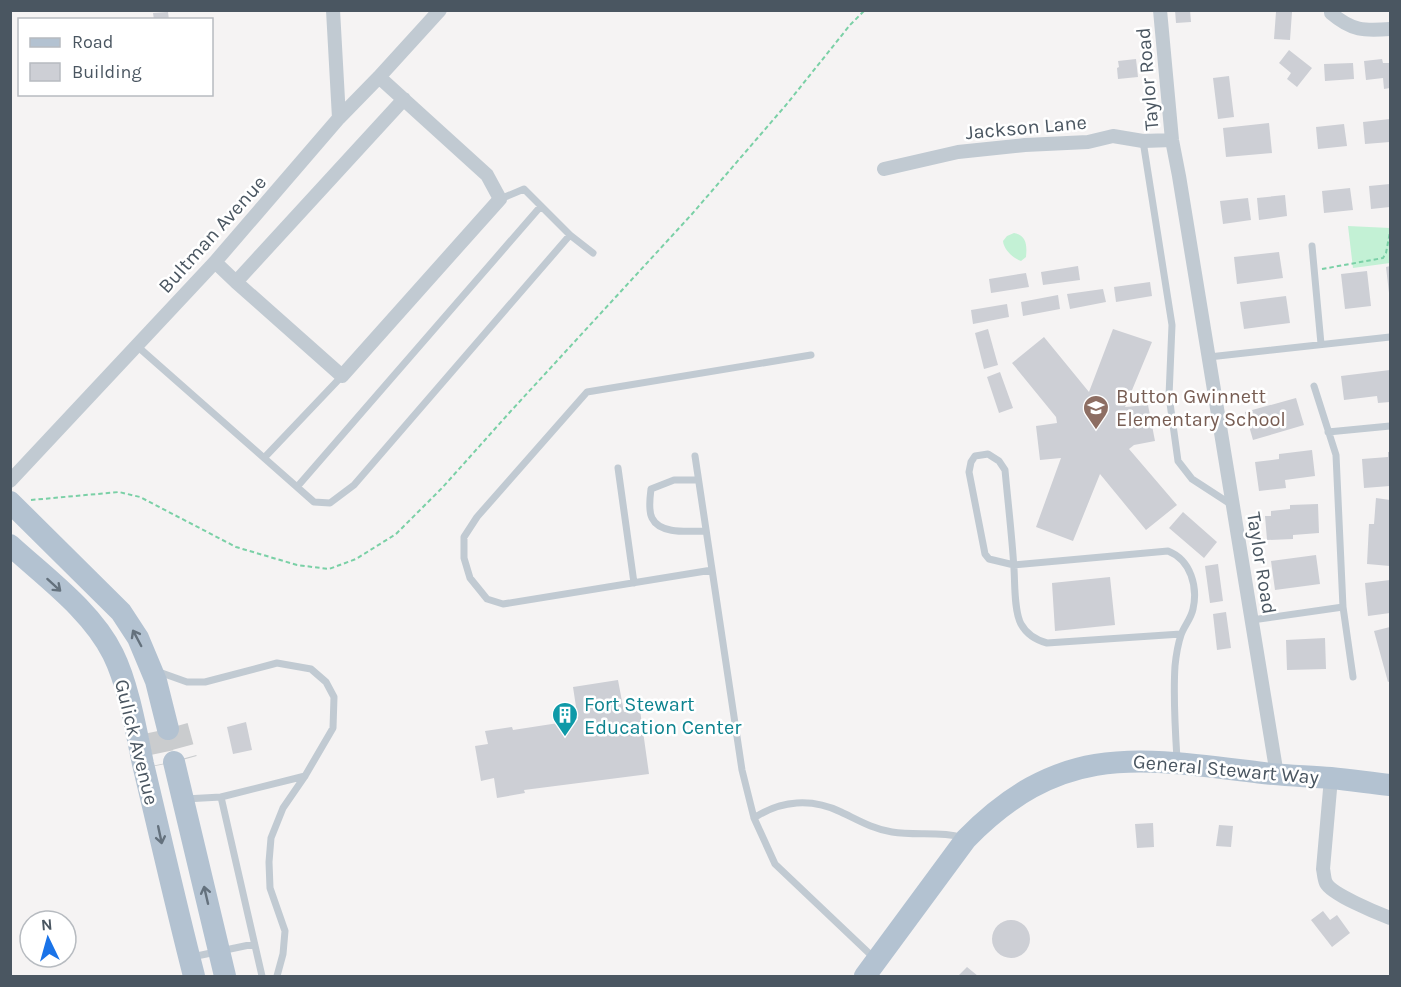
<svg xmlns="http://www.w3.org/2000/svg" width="1401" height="987" viewBox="0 0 1401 987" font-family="Karla,sans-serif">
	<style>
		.green { fill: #c3f1d5 }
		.building { fill: #cdcfd5 }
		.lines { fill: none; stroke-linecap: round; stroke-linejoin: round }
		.primary-tunnel { stroke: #caccce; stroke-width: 22; stroke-dasharray: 22 11; stroke-linecap: butt }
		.path { stroke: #7ad0a6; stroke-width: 2; stroke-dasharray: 4.5 3; stroke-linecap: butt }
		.lane { stroke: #c1cad2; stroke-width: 7 }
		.street { stroke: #c1cad2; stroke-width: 14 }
		.primary { stroke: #b3c2d1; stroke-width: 22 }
		.oneway { stroke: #64717d }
		.labels { text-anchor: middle; stroke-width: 5; stroke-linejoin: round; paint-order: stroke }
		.street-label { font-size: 20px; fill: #4a5661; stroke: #fff }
		.education-label { font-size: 20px; fill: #785e54; stroke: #fff; text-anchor: start }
		.culture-label { font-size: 20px; fill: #0d838f; stroke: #fff; text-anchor: start }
	</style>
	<rect width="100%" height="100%" fill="#f5f3f3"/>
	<path class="green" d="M1348,226l42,2v35l-37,5z
		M1014,233c13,2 13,13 12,24l-5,4c-8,-3 -17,-11 -18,-20l4,-5z"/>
	<path class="building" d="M1175,10h15l1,12 -15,1z
		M168,12l1,8h-15l-1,-7z
		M1276,12h16l-2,28 -16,-1z
		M1289,50l23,18 -15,19 -10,-8 4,-6 -12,-10z
		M1136,59l2,18 -20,2 -1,-11 2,-1 -1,-6z
		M1382,59l1,4h7v25l-6,1 -1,-11 -17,2 -2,-19z
		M1353,63l1,16 -29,2 -1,-17z
		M1229,76l5,41 -16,2 -5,-41z
		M1390,119v23l-25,2 -2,-22z
		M1269,123l3,30 -46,4 -3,-29z
		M1344,124l3,22 -29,3 -2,-22z
		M1390,184v23l-19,2 -2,-23z
		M1350,188l3,22 -29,3 -2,-22z
		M1285,195l2,21 -28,4 -2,-22z
		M1248,198l3,22 -28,4 -3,-23z
		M1279,252l4,26 -46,6 -3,-27z
		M1078,266l2,14 -37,5 -2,-13z
		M1390,266v27h-1l-3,-26z
		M1367,271l4,35 -26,3 -4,-35z
		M1026,273l3,14 -38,6 -2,-14z
		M1150,282l2,14 -36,6 -2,-15z
		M1103,289l3,13 -36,7 -3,-15z
		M1058,295l2,14 -37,7 -2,-14z
		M1286,296l4,27 -46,6 -4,-27z
		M1007,304l2,13 -36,7 -2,-14z
		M988,329l10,36 -14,4 -9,-36z
		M1113,329l39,13 -27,65 23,-2 7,36 -21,4 -5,4 48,56 -31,25 -46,-56 -27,67 -37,-14 25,-69 -21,2 -4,-34 21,-3 -1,-6 -44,-54 32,-26 45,55z
		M1390,370v32l-12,1 -1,-7 -33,4 -3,-24z
		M1000,372l13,36 -14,5 -12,-36z
		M1296,398l8,27 -51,15 -8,-28z
		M1312,450l3,26 -30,4 1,8 -27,3 -4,-29 24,-3v-5z
		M1388,452h2v34l-26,2 -2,-29 26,-2z
		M1376,498l14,2v66l-23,-2 2,-40h5z
		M1318,504l1,29 -26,2v4l-26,1 -2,-24h6v-5l19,-2v-4z
		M1183,512l34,30 -13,16 -35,-30z
		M1316,555l4,29 -45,6 -4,-29z
		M1218,564l5,37 -13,2 -5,-37z
		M1110,577l5,48 -60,6 -3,-48z
		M1390,580v33l-22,3 -3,-33z
		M1226,612l5,36 -14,2 -4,-36z
		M1390,627v54l-2,1 -14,-51z
		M1325,638l1,31 -39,1 -1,-30z
		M618,680l6,32 16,-2 9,64 -125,16 1,3 -28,5 -3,-20 -13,3 -6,-35 13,-2 -3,-13 27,-4 1,3 65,-10 -5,-33z
		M246,722l6,28 -19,4 -6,-27z
		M1153,823l1,24 -17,1 -2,-24z
		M1219,825l14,1 -2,21 -15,-1z
		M1323,911l7,9 7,-5 13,18 -18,14 -21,-27z
		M992 939a19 19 0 1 1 38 0a19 19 0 1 1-38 0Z
		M967,967l11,9h-20z"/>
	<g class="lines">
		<path class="primary-tunnel" d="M177,726l9,33
			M158,731l7,33"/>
		<path class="path" d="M1322,269l61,-11 3,-5 4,-21
			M31,500l88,-8 21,5 96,50 61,18 32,4 27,-10 40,-25 46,-46 68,-76 182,-198 94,-109 64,-80 15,-15"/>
		<path class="lane" d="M1143,141l29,184 -3,71 9,65 14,18 40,26
			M500,199l24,-10 46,46 23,18
			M1312,246l9,98
			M137,346l177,156 16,1 24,-18 216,-250
			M1209,357l181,-20
			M1314,386l22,69 7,152 10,70
			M1328,432l62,-6
			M695,456l47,314 12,48 21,46 98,93
			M264,458l78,-82
			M618,468l16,115
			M698,480h-24l-23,9c-1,8 -3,21 1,29 8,17 38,13 54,13
			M297,487l244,-281
			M712,570l-209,34 -16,-5 -17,-21 -6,-20v-21l13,-20 110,-125 224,-37
			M1252,620l91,-13
			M159,672l28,10h18l72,-19 34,6 15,13 8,15 -1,31 -28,48 -22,32 -12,30 -2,24 1,26 15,43 -2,23 -6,22
			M1177,759c-2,-31 -4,-62 -2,-93 1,-10 3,-22 6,-31 3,-9 10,-16 12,-26 5,-22 -2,-49 -25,-58l-154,14 -25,-6 -4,-5 -16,-82 2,-10 4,-6 13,-2 11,7 6,9c3,33 7,66 9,99 1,15 0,42 7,55 6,11 15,16 26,19l134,-9
			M185,799l36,-2
			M754,818c27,-18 58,-20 87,-6 17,8 32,17 51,20 23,4 47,-1 69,5
			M192,957l62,-13
			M262,976l-41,-179 84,-21"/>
		<path class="street" d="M333,10l6,108
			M1160,10l12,130 7,36 98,599
			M1331,10v3c21,18 33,18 59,16
			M884,169l74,-17 67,-7 63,-3 25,-6 30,5 29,-1
			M215,262l21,20 168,-183
			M236,282l106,94 158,-177 -13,-24 -108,-98
			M10,481l205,-219 124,-144 40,-41 61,-67
			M1331,778l-8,91c1,4 1,10 3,14 5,11 51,30 64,35"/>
		<path class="primary" d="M10,502l111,110 17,26 13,31 5,12 12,48
			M10,545c35,32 82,66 103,109 15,30 23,76 30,110 17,71 33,142 51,212
			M174,762l51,214
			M865,976l101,-137c96,-98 174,-81 297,-66 23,3 46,3 68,5 20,2 40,5 59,7"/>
	</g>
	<defs><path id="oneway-shaft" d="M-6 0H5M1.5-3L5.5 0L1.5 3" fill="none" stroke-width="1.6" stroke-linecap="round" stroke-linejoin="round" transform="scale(1.5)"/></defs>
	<g class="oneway">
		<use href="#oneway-shaft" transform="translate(54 585) rotate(42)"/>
		<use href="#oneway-shaft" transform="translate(137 638) rotate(-118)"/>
		<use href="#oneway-shaft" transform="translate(160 835) rotate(78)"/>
		<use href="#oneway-shaft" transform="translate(206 895) rotate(-103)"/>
	</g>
	<defs>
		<symbol id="school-pin" viewBox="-11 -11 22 30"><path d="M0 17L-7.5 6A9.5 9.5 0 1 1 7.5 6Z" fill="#8d6e63" stroke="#fff"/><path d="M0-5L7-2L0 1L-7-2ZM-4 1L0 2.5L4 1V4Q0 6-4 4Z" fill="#fff"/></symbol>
		<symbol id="building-pin" viewBox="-11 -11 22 30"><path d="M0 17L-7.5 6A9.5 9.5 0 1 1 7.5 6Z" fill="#0f9aa8" stroke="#fff"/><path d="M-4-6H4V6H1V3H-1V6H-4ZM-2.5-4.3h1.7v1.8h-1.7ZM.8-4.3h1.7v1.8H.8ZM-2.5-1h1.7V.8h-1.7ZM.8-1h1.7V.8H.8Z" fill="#fff"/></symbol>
	</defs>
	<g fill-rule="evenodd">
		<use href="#school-pin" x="1081" y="393" width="30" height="40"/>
		<use href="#building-pin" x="550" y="700" width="30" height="40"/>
	</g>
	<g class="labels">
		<g class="street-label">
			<text transform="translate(1147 79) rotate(-95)" y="7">Taylor Road</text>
			<text transform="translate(1026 127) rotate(-5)" y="7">Jackson Lane</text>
			<text transform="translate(212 234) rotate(-48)" y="7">Bultman Avenue</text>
			<text transform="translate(1262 563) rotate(81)" y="7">Taylor Road</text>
			<text transform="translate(137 742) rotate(76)" y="7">Gulick Avenue</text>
			<text transform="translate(1226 769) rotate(5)" y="7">General Stewart Way</text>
		</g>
		<g class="education-label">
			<text x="1116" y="403">Button Gwinnett<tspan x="1116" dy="23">Elementary School</tspan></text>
		</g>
		<g class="culture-label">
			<text x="584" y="711">Fort Stewart<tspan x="584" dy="23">Education Center</tspan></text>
		</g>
	</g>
	<rect width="1401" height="987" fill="none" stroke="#4a5661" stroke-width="24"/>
	<rect x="18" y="18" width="195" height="78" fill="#ffffff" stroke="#b7bbc0" stroke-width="1.5"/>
	<rect x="30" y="38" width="30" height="9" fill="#b3c2d1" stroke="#b7bbc0" stroke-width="1.5"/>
	<text x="72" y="48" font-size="18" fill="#4a5661">Road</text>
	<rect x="30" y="63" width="30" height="18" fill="#cdcfd5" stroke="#b7bbc0" stroke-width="1.5"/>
	<text x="72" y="78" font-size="18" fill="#4a5661">Building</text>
	<g transform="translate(48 939) rotate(355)"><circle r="28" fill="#ffffff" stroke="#b7bbc0" stroke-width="1.5"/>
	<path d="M0-4.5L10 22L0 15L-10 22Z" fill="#1a73e8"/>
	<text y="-9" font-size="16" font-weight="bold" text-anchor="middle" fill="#4a5661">N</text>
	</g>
</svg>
